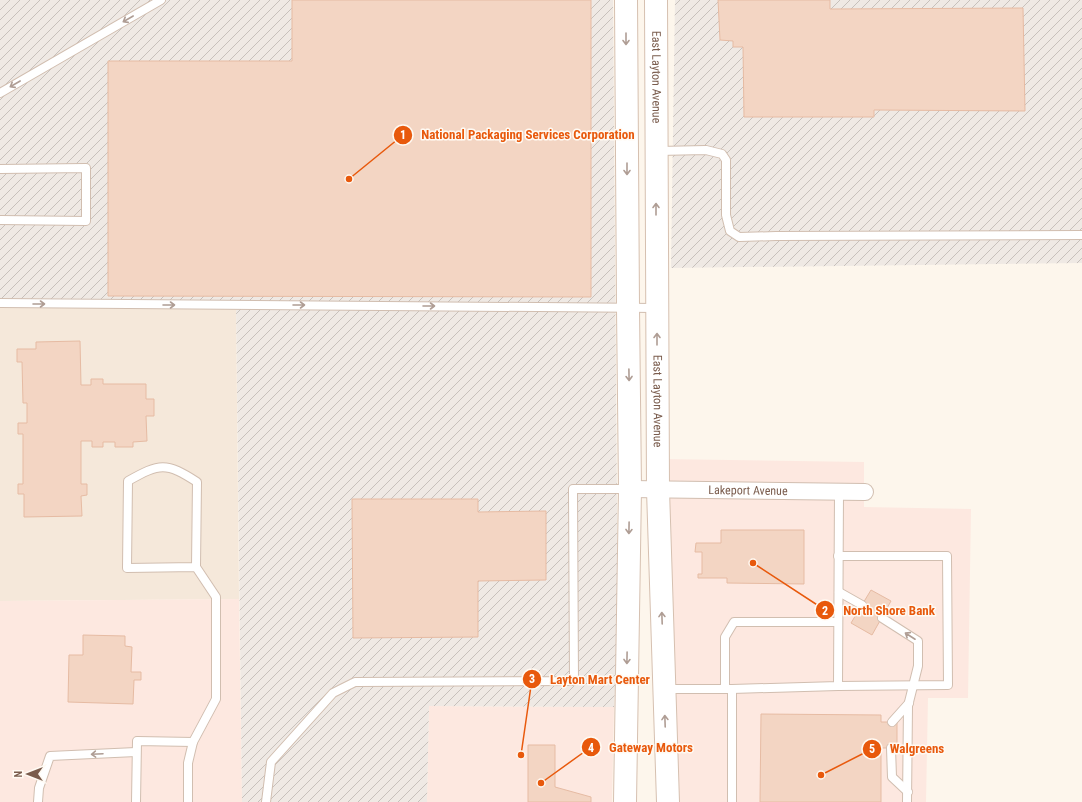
<svg xmlns="http://www.w3.org/2000/svg" width="1082" height="802" font-family="'Roboto Condensed',sans-serif">
  <style>
    .residential { fill: #f5e8da }
    .commercial { fill: #fde8e0 }
    .industrial { fill: url(#industrial-furrows) }
    .building { fill: #f3d5c3; stroke: #e6bba3 }
    .lines { fill: none; stroke-linecap: round; stroke-linejoin: round }
    .service-casing { stroke: #d1beb0; stroke-width: 10 }
    .minor-casing { stroke: #d1beb0; stroke-width: 18 }
    .secondary-casing { stroke: #d6c0b0; stroke-width: 24 }
    .service { stroke: #fff; stroke-width: 8 }
    .minor { stroke: #fff; stroke-width: 16 }
    .secondary { stroke: #fff; stroke-width: 22 }
    .oneway { stroke: #af9d94 }
    .labels { text-anchor: middle; stroke-width: 3; stroke-linejoin: round; paint-order: stroke }
    .street-label { font-size: 12px; fill: #7a5c4d; stroke: #fffaf3 }
    .leader { fill: none; stroke: #e8590c; stroke-width: 1.5 }
    .callout-dot { fill: #e8590c; stroke: #fffaf3; stroke-width: 1.5 }
    .mark-label { font-size: 12px; text-anchor: middle; font-weight: bold; fill: #fff }
    .callout-label { font-size: 13px; text-anchor: middle; font-weight: bold; fill: #e8590c; stroke: #fffaf3; stroke-width: 3; stroke-linejoin: round; paint-order: stroke }
  </style>
  <defs>
    <pattern id="industrial-furrows" width="10" height="10" patternUnits="userSpaceOnUse"><rect width="10" height="10" fill="#efe9e4"/><path d="M-1 1l2-2M0 10L10 0M9 11l2-2" fill="none" stroke="#c7c0bb"/></pattern>
  </defs>
  <rect width="100%" height="100%" fill="#fdf6ec"/>
  <path class="residential" d="M236,305L239,599L0,601V306Z"/>
  <g class="commercial">
    <path d="M660,459L864,462V507L971,509L968,698H928L926,802H668Z"/>
    <path d="M239,599L242,802H0V601Z"/>
    <path d="M429,706L614,707L612,802H427Z"/>
  </g>
  <g class="industrial">
    <path d="M0,0H613L618,638L614,707L429,706L427,802H242L236,306H0Z"/>
    <path d="M675,0H1082V263L671,268Z"/>
  </g>
  <g class="building">
    <path d="M292,0H591V297L108,296V61H292Z"/>
    <path d="M718,0H830V9L1023,8L1025,111L874,110V117H744L743,47H733V41L720,40Z"/>
    <path d="M80,341L81,385H91V379H103V384H146V399H154V416H146L147,441L133,442V447H115V442H103V447H92V441H81V484H87V495L81,496L82,516L24,517V494H18V484H23V434H18V423H27V403H23L22,362H17V349H36V342Z"/>
    <path d="M352,499H478V512L546,511V580L478,581V637L353,638Z"/>
    <path d="M721,530H804V584L727,583V578H698V574H702V552H695L696,543H721Z"/>
    <path d="M871,590L891,601L872,635L851,623Z"/>
    <path d="M83,635L125,636V646L132,647L131,672H141V680H134L133,704L68,702L69,655H83Z"/>
    <path d="M761,714L881,715V722H897V748H881V802H760Z"/>
    <path d="M528,745H555V787L591,797V802H528Z"/>
  </g>
  <g class="lines">
    <g class="service-casing">
      <g id="service">
        <path d="M0,93L161,0"/>
        <path d="M658,151L706,150L722,154L726,160V215L730,231L739,237L776,236L1082,235"/>
        <path d="M0,169L86,168V221L0,220"/>
        <path d="M0,303L657,308"/>
        <path d="M838,556H947L948,685L838,686"/>
        <path d="M839,592L862,605"/>
        <path d="M882,618L918,641V666L908,706L907,802"/>
        <path d="M666,689H732V802"/>
        <path d="M725,689V637L734,622H838"/>
        <path d="M732,689L838,686L839,492"/>
        <path d="M892,722L909,703"/>
        <path d="M891,748L892,777L908,792"/>
        <path d="M38,802L39,788L50,756L136,752"/>
        <path d="M136,802L137,741L193,742L216,699V597L196,567L127,568L128,481C160,463 166,462 197,482L196,567"/>
        <path d="M188,802V763L193,742"/>
        <path d="M266,802L271,762L333,693L355,682L574,681L573,489H629"/>
      </g>
    </g>
    <g class="minor-casing">
      <g id="minor">
        <path id="s1" d="M630,489L865,492"/>
      </g>
    </g>
    <g class="secondary-casing">
      <g id="secondary">
        <path id="s2" d="M656,0L658,490L668,802"/>
        <path d="M625,802L630,489L628,308L626,0"/>
      </g>
    </g>
    <use href="#service" class="service"/>
    <use href="#minor" class="minor"/>
    <use href="#secondary" class="secondary"/>
  </g>
  <defs><path id="oneway-shaft" d="M-6 0H5M1.5-3L5.5 0L1.5 3" fill="none" stroke-width="1.6" stroke-linecap="round" stroke-linejoin="round"/></defs>
  <g class="oneway">
    <use href="#oneway-shaft" transform="translate(128 19) rotate(150)"/>
    <use href="#oneway-shaft" transform="translate(626 39) rotate(90)"/>
    <use href="#oneway-shaft" transform="translate(15 84) rotate(150)"/>
    <use href="#oneway-shaft" transform="translate(627 169) rotate(90)"/>
    <use href="#oneway-shaft" transform="translate(656 209) rotate(-90)"/>
    <use href="#oneway-shaft" transform="translate(39 304)"/>
    <use href="#oneway-shaft" transform="translate(169 305)"/>
    <use href="#oneway-shaft" transform="translate(299 305)"/>
    <use href="#oneway-shaft" transform="translate(429 306)"/>
    <use href="#oneway-shaft" transform="translate(657 339) rotate(-90)"/>
    <use href="#oneway-shaft" transform="translate(629 375) rotate(89)"/>
    <use href="#oneway-shaft" transform="translate(629 528) rotate(91)"/>
    <use href="#oneway-shaft" transform="translate(662 618) rotate(-92)"/>
    <use href="#oneway-shaft" transform="translate(910 636) rotate(-147)"/>
    <use href="#oneway-shaft" transform="translate(627 658) rotate(91)"/>
    <use href="#oneway-shaft" transform="translate(665 721) rotate(-92)"/>
    <use href="#oneway-shaft" transform="translate(97 754) rotate(177)"/>
  </g>
  <g class="labels">
    <g class="street-label">
      <text dy="4" stroke="none"><textPath href="#s2" startOffset="77">East Layton Avenue</textPath></text>
      <text dy="4" stroke="none"><textPath href="#s2" startOffset="401">East Layton Avenue</textPath></text>
      <text dy="4" stroke="none"><textPath href="#s1" startOffset="118">Lakeport Avenue</textPath></text>
    </g>
  </g>
  <path class="leader" d="M349 179L403 135M753 563L825 610M521 755L532 679M541 783L591 747M821 775L872 749"/>
  <g class="callout-dot">
    <circle cx="349" cy="179" r="4"/>
    <circle cx="753" cy="563" r="4"/>
    <circle cx="521" cy="755" r="4"/>
    <circle cx="541" cy="783" r="4"/>
    <circle cx="821" cy="775" r="4"/>
    <circle cx="403" cy="135" r="10"/>
    <circle cx="825" cy="610" r="10"/>
    <circle cx="532" cy="679" r="10"/>
    <circle cx="591" cy="747" r="10"/>
    <circle cx="872" cy="749" r="10"/>
  </g>
  <g class="mark-label">
    <text x="403" y="139">1</text>
    <text x="825" y="615">2</text>
    <text x="532" y="683">3</text>
    <text x="591" y="752">4</text>
    <text x="872" y="753">5</text>
  </g>
  <g class="callout-label">
    <text x="528" y="139">National Packaging Services Corporation</text>
    <text x="889" y="615">North Shore Bank</text>
    <text x="600" y="684">Layton Mart Center</text>
    <text x="651" y="752">Gateway Motors</text>
    <text x="917" y="753">Walgreens</text>
  </g>
  <g transform="translate(28 774) rotate(270)" stroke="#fffaf3" stroke-width="3" paint-order="stroke">
  <path d="M0-3L7 15L0 10L-7 15Z" fill="#7a5c4d"/>
  <text y="-6" font-size="11" font-weight="bold" text-anchor="middle" fill="#7a5c4d">N</text>
  </g>
</svg>
